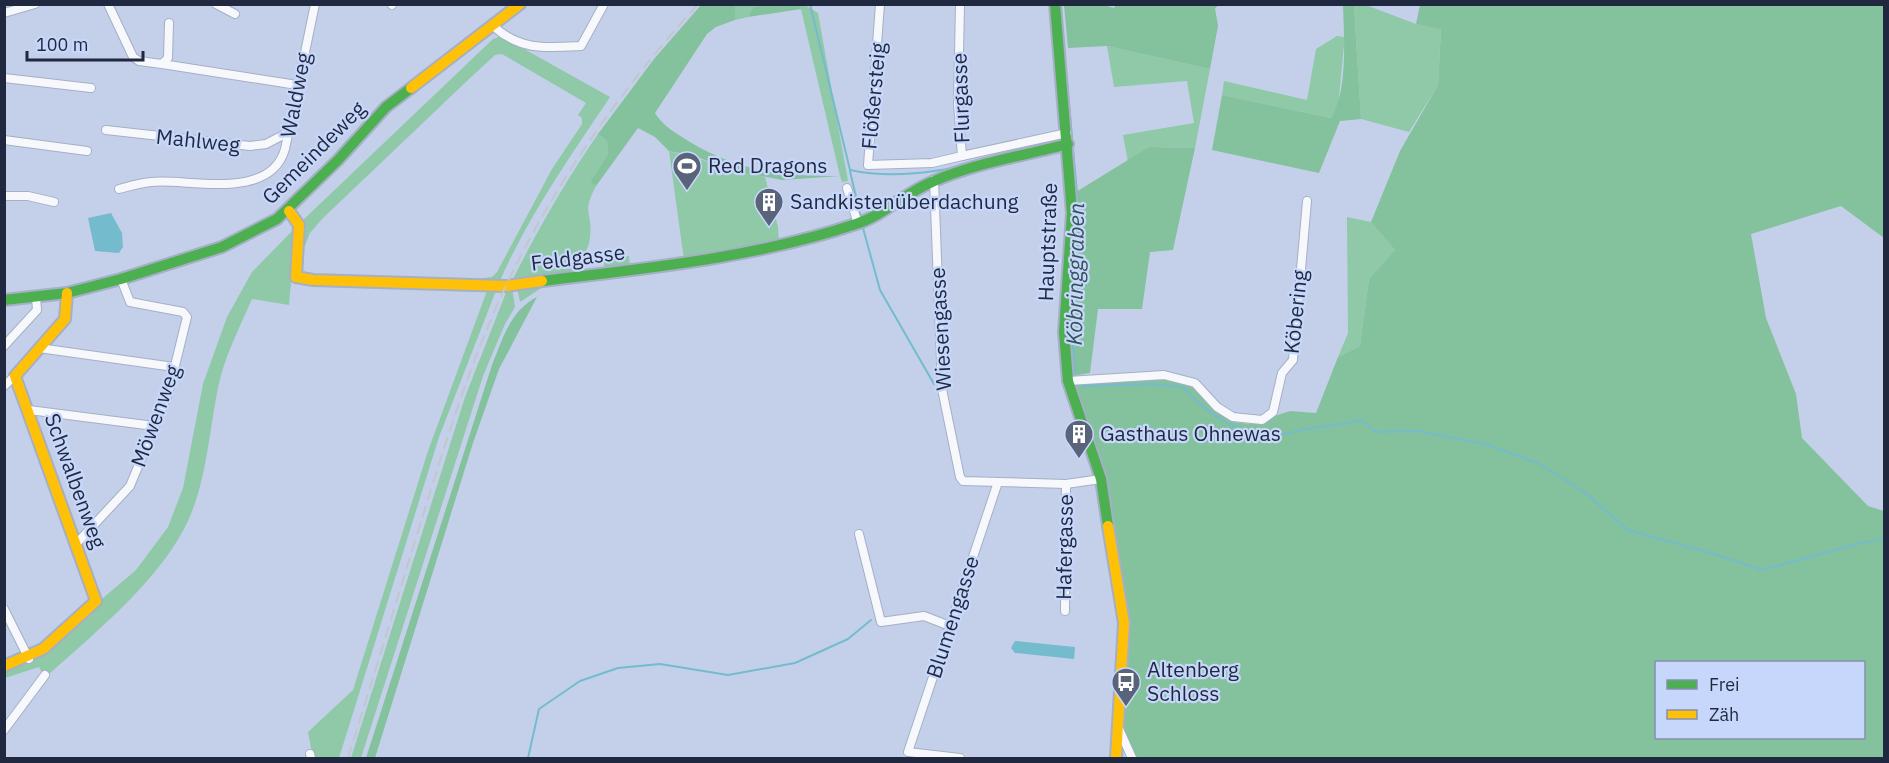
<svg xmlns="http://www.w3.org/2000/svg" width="1889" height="763" font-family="'IBM Plex Sans',sans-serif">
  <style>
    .green { fill: #8fc9a7 }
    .forest { fill: #84c19d; fill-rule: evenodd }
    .water { fill: #74bccd }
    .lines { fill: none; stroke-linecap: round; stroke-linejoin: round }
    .stream { stroke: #74bccd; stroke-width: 2 }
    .street-casing { stroke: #a5afc5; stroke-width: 10 }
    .fast-casing { stroke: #a5afc5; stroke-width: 14 }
    .slow-casing { stroke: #a5afc5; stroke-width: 14 }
    .street { stroke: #f6f8fc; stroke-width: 8 }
    .fast { stroke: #4caf50; stroke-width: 10 }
    .slow { stroke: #ffc107; stroke-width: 10 }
    .rail { stroke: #c2c6cd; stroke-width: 2; stroke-dasharray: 12 6; stroke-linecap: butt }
    .labels { text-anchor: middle; stroke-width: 4.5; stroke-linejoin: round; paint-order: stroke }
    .street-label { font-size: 21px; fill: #1f283e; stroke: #c7d7fb }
    .poi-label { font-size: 21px; fill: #1f283e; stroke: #c7d7fb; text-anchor: start }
    .water-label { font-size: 22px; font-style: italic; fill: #355458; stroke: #c7d7fb }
  </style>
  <rect width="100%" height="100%" fill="#c4d0ea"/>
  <g class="green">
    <path d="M735,5H765L753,7L748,17L735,20Z"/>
    <path d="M800,5H805L818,13L848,181L842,182L840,176Z"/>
    <path d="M1354,5H1366L1416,24L1441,28L1438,85L1409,132L1361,119Z"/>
    <path d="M501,36L610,97C570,157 528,216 499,283L461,281L492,277L497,272L552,169L582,124V118L578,115L586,103L502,54L495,55L469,79L322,219L310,233L299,260L301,222L493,39Z"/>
    <path d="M1337,36L1344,37V45L1338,107L1331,118L1222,95L1224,81L1307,100L1316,49Z"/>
    <path d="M1107,46L1210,69L1195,148L1149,147L1128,162L1123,135L1194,123L1187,81L1114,87Z"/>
    <path d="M598,134L607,141L608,154L590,182L596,186C581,214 593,212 590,237C589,251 580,256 580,274L511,283C537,231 565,182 598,134Z"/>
    <path d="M669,151L765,177L778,227L779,242L684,260Z"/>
    <path d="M1347,217L1371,222L1395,250L1369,279L1360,346L1338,357L1348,333Z"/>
    <path d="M296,227L289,305L252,299C240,327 224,357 218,388C209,432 207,479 188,521C161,579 95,633 48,675L42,673L39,667L5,678V668L30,660L136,570L168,527L183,488L203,384L227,317L252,272Z"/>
    <path d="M629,256L630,267L605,270L603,257Z"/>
    <path d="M549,283L520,302L517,287Z"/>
    <path d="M488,288H497L439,437L339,758H313L308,732L353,690L428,451Z"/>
    <path d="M512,288L515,307L505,324L483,376L361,758H351L465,397L507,290Z"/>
  </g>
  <g class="forest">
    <path d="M1116,4L1219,5L1215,8L1218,26L1210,69L1107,46L1068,48L1064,5H1104L1114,8Z"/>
    <path d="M701,5H735V20L716,27L707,34L655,113C664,127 676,133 690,142C740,172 783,176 840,176L782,180L732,170L694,156L669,151L655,137L638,128L596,186L590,182L608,154L607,141L598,134L654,59Z"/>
    <path d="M765,5H800L801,9L748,17L753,7Z"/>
    <path d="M1343,5H1354L1361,119L1340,121L1319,173L1212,150L1222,95L1331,118C1348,91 1344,37 1343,5Z"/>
    <path d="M1420,5H1884V238L1841,206L1751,234L1766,318L1796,394L1802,438L1868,506L1884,511V758H1135L1122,728L1128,621L1103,479L1072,383L1168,378L1195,385L1220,413L1233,422L1250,424L1290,411L1316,413L1338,357L1360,346L1369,279L1395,250L1371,222L1400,151L1438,85L1441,29L1416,24ZM1656,662H1864V738H1656Z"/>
    <path d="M1149,147L1195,148L1173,250L1150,252L1142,309H1098L1090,373L1072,376L1068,315L1076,192Z"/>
    <path d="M537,297L499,369L473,443L375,758H366L492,365C503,338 510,311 537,297Z"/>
  </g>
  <g class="water">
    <path d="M111,213L122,233L123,247L119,253L95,251L88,218Z"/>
    <path d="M1015,641L1075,647L1074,659L1015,653L1011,648Z"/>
  </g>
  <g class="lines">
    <g class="stream">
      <path d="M810,4L850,170C920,185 990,158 1058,140"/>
      <path d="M1064,49L1080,226L1071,322L1075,373"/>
      <path d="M850,171L861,218"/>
      <path d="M863,228L880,290L934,384"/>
      <path d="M1082,386L1152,384L1183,387C1208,415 1244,440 1284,434C1291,433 1298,430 1306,429C1325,426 1342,425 1361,420L1376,432L1418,431L1488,445L1538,463L1583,491L1628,530L1711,553L1762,570L1861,543L1884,539"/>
      <path d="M528,758L539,709L580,681L618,668L660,664L728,675L795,663L848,639L871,620"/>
    </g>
    <g class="street-casing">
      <g id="street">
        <path d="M108,4L133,57L139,61L162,64L168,58L169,23"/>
        <path d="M216,4L235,14"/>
        <path d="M391,4L392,5"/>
        <path d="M880,4L868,165L932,163L962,156"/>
        <path d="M960,4L958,103L962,156L1067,133"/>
        <path d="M4,13L35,4"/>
        <path d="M493,26C521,51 546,48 581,46L604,4"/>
        <path d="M162,64L297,85"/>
        <path d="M4,78L91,88"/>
        <path d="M106,130L250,146L266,144L287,133"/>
        <path d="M4,140L87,151"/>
        <path d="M934,180L942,389L960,477L963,481L1066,484L1101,479"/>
        <path d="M847,188L858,224"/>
        <path d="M119,189C130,186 140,183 151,182C188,178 270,202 285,149L315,4"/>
        <path d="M4,196H28L54,202"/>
        <path d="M4,346L37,310L36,297"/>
        <path d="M39,348L174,367"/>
        <path d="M1068,381L1164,375L1195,383L1217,407L1233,417L1262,420L1273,412L1282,373L1293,360L1307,201"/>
        <path d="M4,386L15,376"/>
        <path d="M29,410L154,426"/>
        <path d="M859,534L881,622L924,616L950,626"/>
        <path d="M77,543L130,486L168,394L187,317L183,312L130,302L121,279"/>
        <path d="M4,609L29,659"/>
        <path d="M1065,611L1066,484"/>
        <path d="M1119,729L1132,758"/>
        <path d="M4,730L45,675"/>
        <path d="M310,754L311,758"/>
        <path d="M960,758L908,752L998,482"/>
      </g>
    </g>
    <g class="fast-casing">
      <g id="fast">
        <path d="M1055,4L1072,213L1064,332L1068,381L1101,479L1108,526"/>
        <path d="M542,281C648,268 754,258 856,224C884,215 905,193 932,182C974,163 1023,156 1068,144"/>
        <path d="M4,300L67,293L121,279L222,247L277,219L338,160L386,107L411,88"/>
      </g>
    </g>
    <g class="slow-casing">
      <g id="slow">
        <path d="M411,88L520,4"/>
        <path d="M289,211L299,225L296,277L313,280L506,286L542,281"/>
        <path d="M1108,526L1124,623L1116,758"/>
        <path d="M4,666L43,649L96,601L15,376L65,319L67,293"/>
      </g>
    </g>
    <use href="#street" class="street"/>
    <use href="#fast" class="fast"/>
    <use href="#slow" class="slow"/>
    <path class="rail" d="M348,758C372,682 395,605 419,528C446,441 472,355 512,273C561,174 624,86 698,4"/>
  </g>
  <defs>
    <g id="stadium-pin" transform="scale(1.5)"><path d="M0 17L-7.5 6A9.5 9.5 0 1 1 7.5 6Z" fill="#59637a" stroke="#c7d7fb"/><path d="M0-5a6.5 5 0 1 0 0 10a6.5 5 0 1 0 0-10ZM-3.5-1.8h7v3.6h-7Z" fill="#fff"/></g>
    <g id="building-pin" transform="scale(1.5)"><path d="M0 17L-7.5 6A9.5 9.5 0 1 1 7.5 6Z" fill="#59637a" stroke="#c7d7fb"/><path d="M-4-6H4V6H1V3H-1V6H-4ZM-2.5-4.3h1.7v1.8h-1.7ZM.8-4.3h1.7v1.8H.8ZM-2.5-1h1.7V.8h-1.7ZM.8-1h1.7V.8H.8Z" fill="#fff"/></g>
    <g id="bus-pin" transform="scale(1.5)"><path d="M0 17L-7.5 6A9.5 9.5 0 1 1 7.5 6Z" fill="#59637a" stroke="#c7d7fb"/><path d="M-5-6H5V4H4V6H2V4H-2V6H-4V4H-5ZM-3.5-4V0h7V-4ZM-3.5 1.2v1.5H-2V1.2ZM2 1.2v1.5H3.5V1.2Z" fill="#fff"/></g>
  </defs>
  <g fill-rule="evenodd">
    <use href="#stadium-pin" x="687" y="166"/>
    <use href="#building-pin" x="769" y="202"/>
    <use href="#building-pin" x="1079" y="434"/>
    <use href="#bus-pin" x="1126" y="682"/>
  </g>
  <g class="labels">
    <g class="street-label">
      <text transform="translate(296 95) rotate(-79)" y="7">Waldweg</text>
      <text transform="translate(874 96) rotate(-85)" y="7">Flößersteig</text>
      <text transform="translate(961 98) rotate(-92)" y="7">Flurgasse</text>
      <text transform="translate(198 141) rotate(6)" y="7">Mahlweg</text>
      <text transform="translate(314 153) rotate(-45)" y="7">Gemeindeweg</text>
      <text transform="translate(1048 242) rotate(-88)" y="7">Hauptstraße</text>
      <text transform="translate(578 258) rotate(-7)" y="7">Feldgasse</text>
      <text transform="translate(1296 312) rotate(-84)" y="7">Köbering</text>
      <text transform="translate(941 329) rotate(-93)" y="7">Wiesengasse</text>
      <text transform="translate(156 416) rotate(-70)" y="7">Möwenweg</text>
      <text transform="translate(75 481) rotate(70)" y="7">Schwalbenweg</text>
      <text transform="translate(1065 547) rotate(-89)" y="7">Hafergasse</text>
      <text transform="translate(953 617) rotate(-72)" y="7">Blumengasse</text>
    </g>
    <g class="poi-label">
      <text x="708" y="173">Red Dragons</text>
      <text x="790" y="209">Sandkistenüberdachung</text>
      <text x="1100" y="441">Gasthaus Ohnewas</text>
      <text x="1147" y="677">Altenberg<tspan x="1147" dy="24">Schloss</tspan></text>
    </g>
    <g class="water-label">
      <text transform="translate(1075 274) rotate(-89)" y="8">Köbringgraben</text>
    </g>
  </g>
  <rect width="1889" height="763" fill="none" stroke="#1f283e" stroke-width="12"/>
  <rect x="1655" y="661" width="210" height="78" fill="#c7d7fb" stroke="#8491af" stroke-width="1.5"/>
  <rect x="1667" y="680" width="30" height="9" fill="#4caf50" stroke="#8491af" stroke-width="1.5"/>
  <text x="1709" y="691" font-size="18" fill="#1f283e">Frei</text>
  <rect x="1667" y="710" width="30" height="9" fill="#ffc107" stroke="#8491af" stroke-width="1.5"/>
  <text x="1709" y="721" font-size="18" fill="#1f283e">Zäh</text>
  <path d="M27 51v9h116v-9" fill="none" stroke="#1f283e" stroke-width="3"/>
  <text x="36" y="51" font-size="18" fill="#1f283e" stroke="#c7d7fb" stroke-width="4.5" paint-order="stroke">100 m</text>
</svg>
